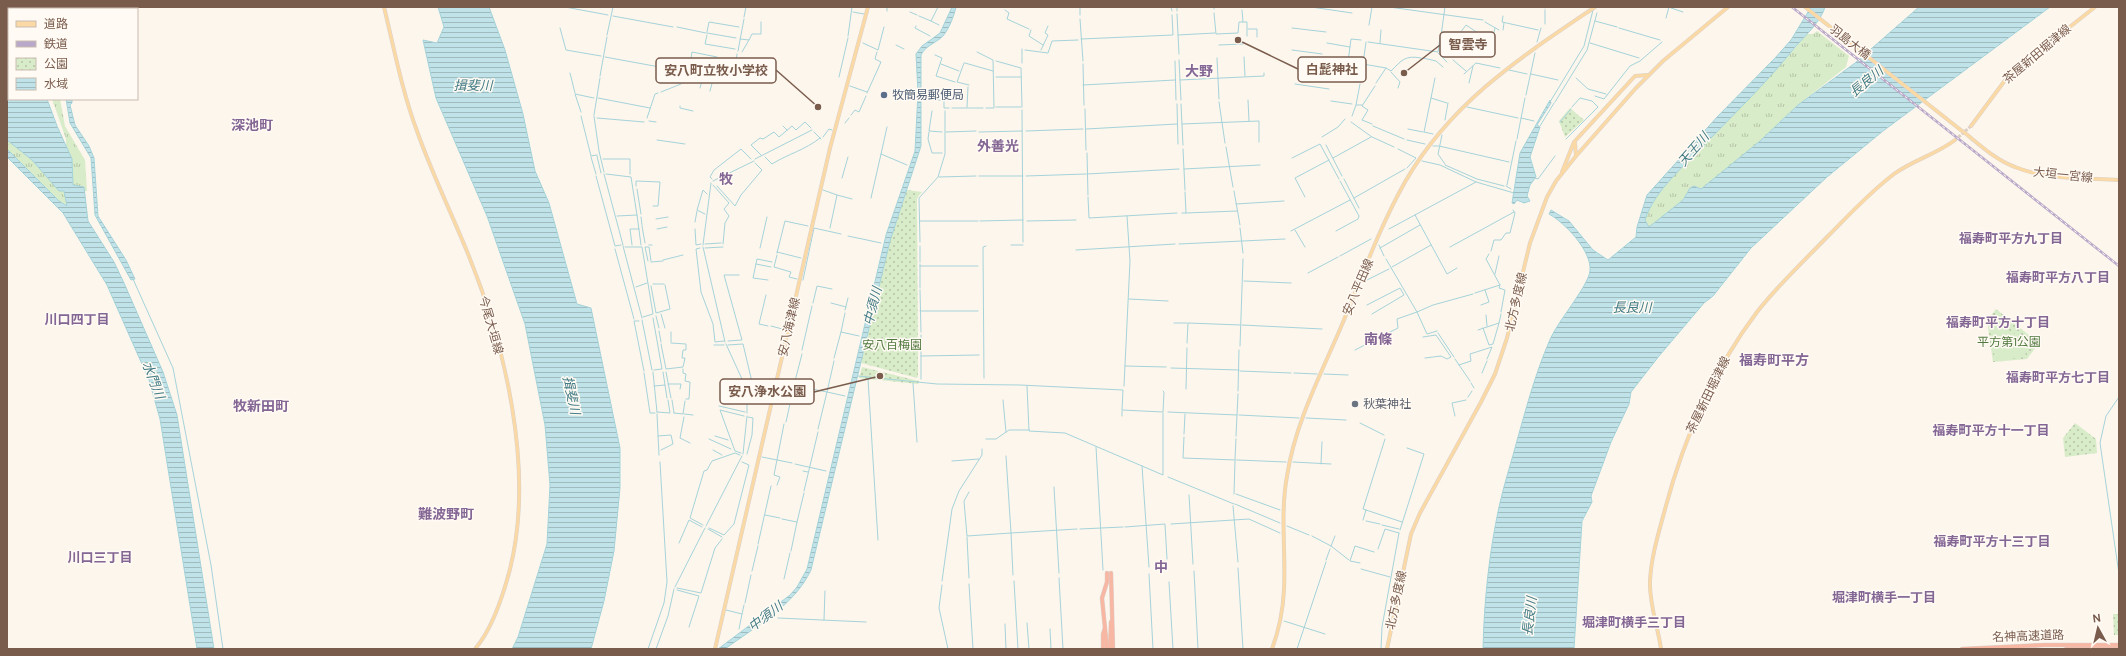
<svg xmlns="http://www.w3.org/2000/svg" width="2126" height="656" font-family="'DM Sans','Noto Sans JP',sans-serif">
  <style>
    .grass { fill: url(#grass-tufts) }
    .park { fill: url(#park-dots) }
    .garden { fill: #d8ecc9 }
    .water { fill: url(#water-rules); stroke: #a5d3da }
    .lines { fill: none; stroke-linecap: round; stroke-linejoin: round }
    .stream { stroke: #a5d3da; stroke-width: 1 }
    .major-tunnel { stroke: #dcd0c4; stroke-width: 3; stroke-dasharray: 3 1.5; stroke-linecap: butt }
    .major-casing { stroke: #dad1cd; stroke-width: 4 }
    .highway-casing { stroke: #dad1cd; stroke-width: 4.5 }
    .major { stroke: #fbd9a5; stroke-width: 3 }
    .highway { stroke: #f7b7a3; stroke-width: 3.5 }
    .rail-casing { stroke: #b9a8c9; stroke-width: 2.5 }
    .rail { stroke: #fffaf3; stroke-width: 1; stroke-dasharray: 3; stroke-linecap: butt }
    .major-bridge-casing { stroke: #dad1cd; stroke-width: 4; stroke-linecap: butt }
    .major-bridge { stroke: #fbd9a5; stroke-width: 3 }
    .service-dot { fill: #5c6f8a; stroke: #fffaf3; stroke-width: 1.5 }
    .worship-dot { fill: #6b7280; stroke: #fffaf3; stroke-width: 1.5 }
    .labels { text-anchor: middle; stroke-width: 3; stroke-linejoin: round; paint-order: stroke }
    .street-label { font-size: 12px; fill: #7a5c4d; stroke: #fffaf3 }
    .service-label { font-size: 12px; fill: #4e5e75; stroke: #fffaf3; text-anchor: start }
    .park-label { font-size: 12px; fill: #537a41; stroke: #fffaf3 }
    .worship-label { font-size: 12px; fill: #5b616d; stroke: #fffaf3; text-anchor: start }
    .water-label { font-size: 13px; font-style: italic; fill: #437c86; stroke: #fffaf3 }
    .neighbourhood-label { font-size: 13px; font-weight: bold; fill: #846695; stroke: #fffaf3 }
    .quarter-label { font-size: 14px; font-weight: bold; fill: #846695; stroke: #fffaf3 }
    .leader { fill: none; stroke: #7a5c4d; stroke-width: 1.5 }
    .callout-dot { fill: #7a5c4d; stroke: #fffaf3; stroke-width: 1.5 }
    .callout { fill: #fffaf3; stroke: #7a5c4d; stroke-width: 1.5 }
    .callout-label { font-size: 13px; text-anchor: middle; font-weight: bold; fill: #7a5c4d }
  </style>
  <defs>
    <pattern id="grass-tufts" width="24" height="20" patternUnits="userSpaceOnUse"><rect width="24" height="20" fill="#d8ecc9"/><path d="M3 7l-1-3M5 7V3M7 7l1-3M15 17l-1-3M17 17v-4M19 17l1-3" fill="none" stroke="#b4c2a5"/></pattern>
    <pattern id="park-dots" width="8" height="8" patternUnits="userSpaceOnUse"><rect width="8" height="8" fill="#d8ecc9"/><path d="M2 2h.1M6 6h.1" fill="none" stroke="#b4c2a5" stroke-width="1.8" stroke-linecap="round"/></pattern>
    <pattern id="water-rules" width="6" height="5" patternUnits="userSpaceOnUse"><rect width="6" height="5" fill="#bfe3e8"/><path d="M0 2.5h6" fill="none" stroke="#a0bbbe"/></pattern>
  </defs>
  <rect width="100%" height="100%" fill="#fdf6ec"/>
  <g class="grass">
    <path d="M1817,31L1849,56L1846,67L1798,105L1760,141L1701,190L1694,186L1690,188L1683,200L1649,227L1645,220C1655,189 1685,166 1707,142C1741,107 1775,72 1807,34H1813Z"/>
    <path d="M52,99H60L65,126L85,160L87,191H84V187L73,185L72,159L66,147V139Z"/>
    <path d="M7,140L32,160L59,191H64L67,206L59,201L7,149Z"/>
  </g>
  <g class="park">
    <path d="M1570,108L1584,120L1565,137L1559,121Z"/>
    <path d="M907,190L922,192L917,198L918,376L917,378L861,363L890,241Z"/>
    <path d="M1996,309L2039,343L2027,359L1993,362L1987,321Z"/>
    <path d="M862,367L919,381L918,384L859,378Z"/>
    <path d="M2075,423L2096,439L2097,453L2065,457L2063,438Z"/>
    <path d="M2113,614H2119V635H2114Z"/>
  </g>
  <path class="garden" d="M2001,328C2017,331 2024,341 2026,357L1998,360L1995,359L1990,329Z"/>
  <g class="water">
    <path d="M438,7H489L505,50L523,114L535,171L549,203L577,304L591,308L620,448V488L614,551L604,601L591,649H512L518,637L547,544L550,485L545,425L525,324L487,216L436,98L423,40L437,43L444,27Z"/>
    <path d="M952,7H956C954,16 949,29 943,36C936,43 925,46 921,55V146L890,241L811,570C794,606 756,626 725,649H718L790,595L797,587L807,569L886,235L915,151L918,93L916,54L922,46L940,33Z"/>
    <path d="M1811,7H1825C1821,21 1806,35 1796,46C1769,80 1737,111 1707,142C1685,166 1655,189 1645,220L1649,227L1683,200L1690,188L1694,186L1701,189L1760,141L1798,105L1855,63L1919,7H2050L1883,131L1827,177L1751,248L1713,296L1704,303L1659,356L1631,392L1629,404L1611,442L1591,496L1592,502L1582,521L1574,649H1483C1484,602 1489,553 1499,507C1504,484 1512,460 1518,437C1527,405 1536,372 1549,342C1556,323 1588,287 1590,271C1592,251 1565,223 1549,214L1551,210L1569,221L1593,250L1608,260L1636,237L1637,227L1647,195L1717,117L1775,58L1791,40Z"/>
    <path d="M7,73H9V99H47L57,126L72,159L73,185L84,187L88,221L114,262L124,283L163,372L177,415L214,649H197L160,419L149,380L107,285L63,213L7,157V149L59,201L67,206L64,191H59L32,160L7,140Z"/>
    <path d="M66,99H72V103L70,105L75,125L89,146L94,158L98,216L126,260L135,279L131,280L95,215L91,158L70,123Z"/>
    <path d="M1550,100L1551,103L1537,125L1540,127L1530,157L1536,177L1530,185L1527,196L1530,201L1524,203L1517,200L1514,204L1512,203L1520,153Z"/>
  </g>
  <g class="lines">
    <g class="stream">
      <path d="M565,7L608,15"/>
      <path d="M938,7L931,21L939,25"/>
      <path d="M1080,7V15"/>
      <path d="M1171,7L1172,11"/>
      <path d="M1177,7V11"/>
      <path d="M1214,7V9"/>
      <path d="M1311,7L1352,13"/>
      <path d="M1389,7L1483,20"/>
      <path d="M1545,8V7"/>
      <path d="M1671,8L1683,12"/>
      <path d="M1005,10L1009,13L1007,19L1029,29"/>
      <path d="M1242,10L1243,22"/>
      <path d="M1545,10V24"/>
      <path d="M887,11V7"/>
      <path d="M853,12L864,14"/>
      <path d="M910,12L917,15"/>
      <path d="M1214,13L1216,34L1238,33L1239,22H1247V36"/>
      <path d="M1177,14L1179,54"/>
      <path d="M613,16L673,27"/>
      <path d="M919,16L931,21"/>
      <path d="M1503,16L1502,22L1538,30"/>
      <path d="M744,17L746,7"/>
      <path d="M1666,18L1669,7"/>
      <path d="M1080,19L1083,61"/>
      <path d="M1595,21L1617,27"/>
      <path d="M1485,22L1499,30"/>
      <path d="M1369,25L1372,7"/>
      <path d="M916,26L915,28L930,36"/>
      <path d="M677,27L706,33"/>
      <path d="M560,28L566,50L601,56"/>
      <path d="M1292,28L1326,32"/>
      <path d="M1619,28L1660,40"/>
      <path d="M1248,29H1257V37"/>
      <path d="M1031,30L1029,36L1043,45"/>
      <path d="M1503,30L1504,23"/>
      <path d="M707,32L709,22L739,27"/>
      <path d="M707,33L736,38"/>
      <path d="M607,35L613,7"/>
      <path d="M707,35L705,44L735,49"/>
      <path d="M1178,35L1215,33"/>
      <path d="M848,36L852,7"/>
      <path d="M1441,36L1451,39L1457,37L1466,25L1478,33"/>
      <path d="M1441,36L1445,7"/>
      <path d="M740,39L749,40L752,34H761V22"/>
      <path d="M1081,39L1173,35L1172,15"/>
      <path d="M1366,42L1363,64L1386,68"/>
      <path d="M1368,42L1438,52L1440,38"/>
      <path d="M1537,42L1541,28"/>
      <path d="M863,43L878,50L884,27"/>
      <path d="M1327,43L1350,47"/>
      <path d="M1380,43L1381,30"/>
      <path d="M1590,43L1639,58"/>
      <path d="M896,45L904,49"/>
      <path d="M1219,45L1243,44"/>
      <path d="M1491,45L1495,28"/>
      <path d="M1022,49V63"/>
      <path d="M1025,50L1048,53L1052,41L1078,40"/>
      <path d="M1041,50L1048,35L1045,33L1048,26"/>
      <path d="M1292,50L1322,54"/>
      <path d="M738,51L744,19"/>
      <path d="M742,52L749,40"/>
      <path d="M977,52L993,60L994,108H986"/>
      <path d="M1438,53L1447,62"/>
      <path d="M935,55L942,58L936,76L955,82"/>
      <path d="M605,57L665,68"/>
      <path d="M1244,57L1245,76"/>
      <path d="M1217,58L1219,99"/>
      <path d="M1423,58L1436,61L1443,67"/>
      <path d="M1179,60L1181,100"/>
      <path d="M1453,60L1466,71"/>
      <path d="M996,61L1021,68L1022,107"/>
      <path d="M1175,61L1176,100"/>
      <path d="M691,62L715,66"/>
      <path d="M964,63L957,82L969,85"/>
      <path d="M965,63L993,71"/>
      <path d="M941,64L959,71"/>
      <path d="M1083,64L1084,105"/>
      <path d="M1359,64L1348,62L1351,39L1361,40"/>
      <path d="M668,69L687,72"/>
      <path d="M1509,70L1527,74"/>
      <path d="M689,71L692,52L717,57"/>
      <path d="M710,72L736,61L737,54"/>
      <path d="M1391,72L1400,82L1398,88"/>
      <path d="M570,73L575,93"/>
      <path d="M1464,74L1476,63L1500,68"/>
      <path d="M1531,74L1558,80"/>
      <path d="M600,76L607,37"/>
      <path d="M839,77L848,38"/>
      <path d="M996,77H1021"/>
      <path d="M695,78L708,73"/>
      <path d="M1435,78L1431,98L1447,103"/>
      <path d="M1576,78L1588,89L1606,94"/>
      <path d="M721,79L730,83L733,76L729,74"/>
      <path d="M1180,80L1264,76V73"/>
      <path d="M1360,81L1363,64"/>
      <path d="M683,83L693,79"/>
      <path d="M1376,83L1386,68L1391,71C1402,60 1405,55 1421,58"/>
      <path d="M1469,83L1473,66"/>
      <path d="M1295,84L1329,89"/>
      <path d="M1083,85L1175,80"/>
      <path d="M850,86L867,92"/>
      <path d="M700,88L703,77"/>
      <path d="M710,91L714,76"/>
      <path d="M661,92L681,84"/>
      <path d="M867,93L881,62L875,59L877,52"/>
      <path d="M1526,95L1535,53"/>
      <path d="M1595,96L1604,99L1630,66L1640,61L1662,42"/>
      <path d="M925,97L944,101V108H949"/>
      <path d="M598,98L650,108"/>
      <path d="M1431,98L1424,132L1433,134"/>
      <path d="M1248,100L1249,121"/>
      <path d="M1331,101L1352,104"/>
      <path d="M1219,102L1225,143"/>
      <path d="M1550,102L1584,46L1593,10"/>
      <path d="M1555,102L1587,50L1597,13"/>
      <path d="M1177,104L1178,144"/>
      <path d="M1181,104L1183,145"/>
      <path d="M1356,105L1360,84"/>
      <path d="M680,106V108L693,111"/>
      <path d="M967,107L968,87"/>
      <path d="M996,107H1021"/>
      <path d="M1467,107L1518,118"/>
      <path d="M952,108H983"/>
      <path d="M1085,109L1086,150"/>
      <path d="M1022,110L1023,242"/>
      <path d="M932,111L929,131L942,132"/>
      <path d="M581,112L575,94L594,98"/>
      <path d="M594,115L600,78"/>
      <path d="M851,115L855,110L859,112L866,96"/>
      <path d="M581,116L591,156L597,155"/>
      <path d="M594,116L599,151L604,172"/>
      <path d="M1352,116L1356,105H1362"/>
      <path d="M597,118L644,122"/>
      <path d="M647,118L655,94L658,93"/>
      <path d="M1521,118L1534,121"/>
      <path d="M1445,120L1448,103"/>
      <path d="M649,121L656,122"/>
      <path d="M1351,122L1372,137L1394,147"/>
      <path d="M1560,122L1571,109"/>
      <path d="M845,123L849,118"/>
      <path d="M1182,124L1259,121V142"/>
      <path d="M1372,124L1362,120L1368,110L1362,106L1375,86"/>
      <path d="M783,126L787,130"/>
      <path d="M1373,126L1404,139"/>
      <path d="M1540,126L1554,103"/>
      <path d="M1086,129L1177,124"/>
      <path d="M1408,129L1423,132"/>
      <path d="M1026,131L1083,129"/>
      <path d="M814,132L821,139"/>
      <path d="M929,132L928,139L932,153H942"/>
      <path d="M946,132L976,131"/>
      <path d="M979,132L1022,131"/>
      <path d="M1442,135L1438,154L1445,164"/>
      <path d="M823,137L829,129L832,130"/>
      <path d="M1322,137L1338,127L1345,119"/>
      <path d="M1517,139L1525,98"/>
      <path d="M1566,139L1598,107L1592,101L1580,98L1572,107"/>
      <path d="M657,140L685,144"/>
      <path d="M1407,140L1425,144"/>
      <path d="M1326,145L1342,176"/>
      <path d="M1433,146H1438"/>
      <path d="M1439,146L1509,162"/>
      <path d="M1226,147L1233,187"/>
      <path d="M1183,149L1185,190"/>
      <path d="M1398,149L1416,158L1407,168"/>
      <path d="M1087,153L1088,195"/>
      <path d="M881,154L887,127"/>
      <path d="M761,155L751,145L760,138L763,139L774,132L779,137L792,126L796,130L805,122L811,128"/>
      <path d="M597,156L601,173"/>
      <path d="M591,157L596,174"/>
      <path d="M765,157L772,164C788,154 805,150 820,138"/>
      <path d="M1292,158L1320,144L1339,179"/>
      <path d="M1333,158L1371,137"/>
      <path d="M603,159H630V174"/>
      <path d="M755,159L812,130"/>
      <path d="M1422,161L1440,165L1476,182L1514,193"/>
      <path d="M1445,165L1477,179L1504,186"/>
      <path d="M1184,169L1260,165"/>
      <path d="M604,174L623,245"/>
      <path d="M606,174L631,177L637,215"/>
      <path d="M1087,174L1179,169"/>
      <path d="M596,176L615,246L621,245"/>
      <path d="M979,176H1023"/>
      <path d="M1026,176L1086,174"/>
      <path d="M939,177L976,176"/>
      <path d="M842,178L848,157"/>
      <path d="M1535,178L1538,179L1555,156"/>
      <path d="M712,179L710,177L714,170L741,149L751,159"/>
      <path d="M1344,179L1359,208"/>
      <path d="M713,181L754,161"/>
      <path d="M713,185L729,203L724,209L729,216L725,223L723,244"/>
      <path d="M1507,185L1516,141"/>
      <path d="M636,186V181L660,182L658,206H653"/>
      <path d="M717,186L735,206L741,195L762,170L755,163"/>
      <path d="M1506,186L1511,189"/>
      <path d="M637,189L641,214"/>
      <path d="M823,190L837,195L830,228"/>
      <path d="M1234,191L1240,225"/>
      <path d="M837,195L852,199"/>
      <path d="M1088,197L1089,218L1177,213"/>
      <path d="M1305,197L1295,178L1329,160"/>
      <path d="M871,198L881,154L907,165"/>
      <path d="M1354,198L1405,169"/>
      <path d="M1236,204L1284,201"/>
      <path d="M1182,213H1186L1185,192"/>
      <path d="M1186,213L1237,211"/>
      <path d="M705,214L697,210L703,190L707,194"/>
      <path d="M1415,215L1447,274L1457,268"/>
      <path d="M617,216L637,215L641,245"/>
      <path d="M641,217L642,225"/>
      <path d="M656,219L668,217"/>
      <path d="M920,221H978"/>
      <path d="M980,221L1023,220"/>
      <path d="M1027,221L1076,220"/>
      <path d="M695,222L697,211"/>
      <path d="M642,226L645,243"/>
      <path d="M1240,228L1243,253"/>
      <path d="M657,229L667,227"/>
      <path d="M695,229L696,245L701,244"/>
      <path d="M1389,229L1476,182"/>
      <path d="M1295,230L1305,247"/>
      <path d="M1291,231L1350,200"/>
      <path d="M1336,231L1358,219L1359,216L1340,181"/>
      <path d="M848,236L881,243"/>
      <path d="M920,242L919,198L938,177L945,154V111"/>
      <path d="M705,244L721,243"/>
      <path d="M1179,244L1285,239"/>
      <path d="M632,245L630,229H639"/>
      <path d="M649,245H652"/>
      <path d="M703,245L711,183"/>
      <path d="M1011,245H1023"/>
      <path d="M1379,245L1384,256"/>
      <path d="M623,246L642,318"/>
      <path d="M920,246V262"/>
      <path d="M625,247H642L653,314L643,317"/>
      <path d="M703,247L725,342"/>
      <path d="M1450,247L1514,212"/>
      <path d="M700,248L696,249L701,292L713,324L715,342L724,341"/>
      <path d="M705,248L723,247"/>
      <path d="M760,248L767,217"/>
      <path d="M1380,248L1420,225"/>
      <path d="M615,249L634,319"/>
      <path d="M1076,250L1175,244"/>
      <path d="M1491,251L1494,240H1501L1506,233H1510L1515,213L1513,210"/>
      <path d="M777,252L801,258"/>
      <path d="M777,253L785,221L808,226"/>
      <path d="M777,255L774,267L791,272L789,277L797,279"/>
      <path d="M1340,256L1371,239"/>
      <path d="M663,260L683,255"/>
      <path d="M648,261L645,247H649L651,261"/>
      <path d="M651,262L663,261"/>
      <path d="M756,264L771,267"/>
      <path d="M920,264V288"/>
      <path d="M920,266H978"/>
      <path d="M1392,267L1431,245"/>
      <path d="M1308,273L1338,257"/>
      <path d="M1495,274L1499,256"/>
      <path d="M133,279L173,368L211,565L223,649"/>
      <path d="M768,280L753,278L757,259L772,262"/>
      <path d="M803,280L814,228L841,234"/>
      <path d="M1244,281L1291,283"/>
      <path d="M1363,282L1389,269"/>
      <path d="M653,284H664"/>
      <path d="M1500,285L1499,288L1505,290L1501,312"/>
      <path d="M651,286L656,313L670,309L665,285"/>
      <path d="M636,287L647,283"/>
      <path d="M920,290L921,332"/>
      <path d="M1475,293L1500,285L1486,259L1489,254"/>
      <path d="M766,295L759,324L768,326"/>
      <path d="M1129,299L1168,301"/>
      <path d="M813,303L817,286L832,289"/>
      <path d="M831,303L846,307"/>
      <path d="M1367,305L1400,288L1404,295L1372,314"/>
      <path d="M1481,305L1489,302L1485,290"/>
      <path d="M845,310L848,298"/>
      <path d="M920,311H978"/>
      <path d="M845,313L841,332L859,336"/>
      <path d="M661,314L665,328"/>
      <path d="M1486,315L1487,326"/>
      <path d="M656,316L659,328"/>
      <path d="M653,318L662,369L654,370"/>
      <path d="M642,320L652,370"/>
      <path d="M639,321H634L644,371"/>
      <path d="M1174,323H1187"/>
      <path d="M1242,325L1322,329"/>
      <path d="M771,326L786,330"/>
      <path d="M1483,328L1489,345L1493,344L1499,323"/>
      <path d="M1478,330L1499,323L1501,314"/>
      <path d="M659,331L661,342"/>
      <path d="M1437,331L1427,334L1417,312L1433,305L1473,294"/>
      <path d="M671,332V342"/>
      <path d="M1438,333L1454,357"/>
      <path d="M921,335V379"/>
      <path d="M1423,337L1436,335L1451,357L1447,359L1441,356L1425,358"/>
      <path d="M728,341L742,340L724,275H739"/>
      <path d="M1187,343L1188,323L1240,325"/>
      <path d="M661,344L666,369L683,367L685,358H682L683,350H686V344L671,343"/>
      <path d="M726,344L747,390V413"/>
      <path d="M714,345H724"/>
      <path d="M728,345L743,344L752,382"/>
      <path d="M1240,346L1243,259"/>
      <path d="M802,350L812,306"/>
      <path d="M1355,350L1398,328L1397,319L1417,312L1386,259"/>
      <path d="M802,354L794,385L809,389"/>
      <path d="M921,356L979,355"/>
      <path d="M834,358L841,332"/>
      <path d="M1455,359L1470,381"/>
      <path d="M834,361L827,392L845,396"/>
      <path d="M1459,365L1471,361L1470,354L1492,347L1487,359"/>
      <path d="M1125,366L1166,367"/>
      <path d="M1171,368L1239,370"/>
      <path d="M683,369V373L686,374L685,381L690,382L689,399H686"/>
      <path d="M1240,371L1291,373"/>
      <path d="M653,372L657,412"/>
      <path d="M663,372L665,385"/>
      <path d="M666,372L671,398"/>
      <path d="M644,373L650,413H655"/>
      <path d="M1294,373L1317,374"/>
      <path d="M1482,373L1487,361"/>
      <path d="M1324,374L1348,375"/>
      <path d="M858,376L937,384L1020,385L1123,390L1122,410L1163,412L1164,392L1163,391"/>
      <path d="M984,378L983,247L986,246"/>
      <path d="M868,379L878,540"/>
      <path d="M913,383L917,442"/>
      <path d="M1471,383L1474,388"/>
      <path d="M668,384H681L680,389"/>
      <path d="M654,386L665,385L667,398"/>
      <path d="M1027,386L1029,431L1065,433L1163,475V413"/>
      <path d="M1124,386L1130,261L1127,216"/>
      <path d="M812,389L827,392L818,429"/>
      <path d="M1186,389L1187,348"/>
      <path d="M1238,391L1239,350"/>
      <path d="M1468,397L1472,391"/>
      <path d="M2119,397L2106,416L2100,443L2119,574"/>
      <path d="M672,400L674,413"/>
      <path d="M1003,400L1006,432"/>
      <path d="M719,406L745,412"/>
      <path d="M657,412L670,413L668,400"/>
      <path d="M1168,412L1237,415"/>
      <path d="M674,413L683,414L685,401"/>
      <path d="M657,414L659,455"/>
      <path d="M684,414L693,415"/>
      <path d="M1239,415L1299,418"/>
      <path d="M1122,416V411"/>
      <path d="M1455,416L1452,403L1466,400"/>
      <path d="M684,417L680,438L690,443"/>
      <path d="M1306,418L1346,420"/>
      <path d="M786,422L794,386"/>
      <path d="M1360,423L1384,435"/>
      <path d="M1184,434L1185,414"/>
      <path d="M658,436L671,435L673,444L661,450"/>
      <path d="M715,436L728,440"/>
      <path d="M1236,436L1238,394"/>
      <path d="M1184,437L1183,458L1236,460"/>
      <path d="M709,439L731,449"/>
      <path d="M986,439H996L1009,430H1029"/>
      <path d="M1385,439L1363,509L1402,522"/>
      <path d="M1096,447L1103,570"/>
      <path d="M713,450L722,455"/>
      <path d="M741,453L735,451L720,410L744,416"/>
      <path d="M743,454L747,416"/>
      <path d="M747,454L752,435L753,418L748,417"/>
      <path d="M1006,456L1011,533L1077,529"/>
      <path d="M762,457L792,463"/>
      <path d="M1235,459L1236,439"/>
      <path d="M1237,460L1286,462"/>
      <path d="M952,461L979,459"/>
      <path d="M1293,462L1331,464"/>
      <path d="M795,464L826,471"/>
      <path d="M1321,464L1322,442"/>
      <path d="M1142,466L1149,567"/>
      <path d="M803,471L808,472"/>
      <path d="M1168,477L1234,504"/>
      <path d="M777,485L780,477L774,475L784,424"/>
      <path d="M1054,487L1059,573"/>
      <path d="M804,491L818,432"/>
      <path d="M969,492L964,501L967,536L1011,533L1013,575"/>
      <path d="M1234,494L1235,461"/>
      <path d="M1236,494L1280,510"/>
      <path d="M1189,495L1193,564"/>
      <path d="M1235,504L1280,523"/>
      <path d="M1233,506L1238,562"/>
      <path d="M765,515L780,518"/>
      <path d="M782,519L797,522L791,551"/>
      <path d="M1363,520L1366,510"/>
      <path d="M1366,521L1380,524"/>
      <path d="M797,522L804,493"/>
      <path d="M1171,524L1249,519L1280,533"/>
      <path d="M703,525L690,518L704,471L707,470L712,461L735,453L740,455"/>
      <path d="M1382,525L1399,529"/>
      <path d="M706,526L742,456"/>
      <path d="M1287,526L1309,535"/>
      <path d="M1125,527L1165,524L1167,559"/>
      <path d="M709,528L724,535L734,524L749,465L742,462"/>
      <path d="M708,529L722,537"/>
      <path d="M1080,529L1123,527"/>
      <path d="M1400,530L1424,454L1407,448"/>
      <path d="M1312,536L1331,546L1349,560"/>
      <path d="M967,537L969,578"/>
      <path d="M679,543L689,520L702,527"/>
      <path d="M758,544L771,486"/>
      <path d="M1331,546L1335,536"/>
      <path d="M1378,549L1385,529L1399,533"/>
      <path d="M1326,560L1330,549"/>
      <path d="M1360,563L1350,561L1355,546L1374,552"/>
      <path d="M1238,568L1243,649"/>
      <path d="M1361,569L1390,577"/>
      <path d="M752,571L758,546"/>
      <path d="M1194,571L1198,649"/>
      <path d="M1149,574L1153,649"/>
      <path d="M1059,578L1063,649"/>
      <path d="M784,579L790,553"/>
      <path d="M942,581L952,509L959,491L982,455V449"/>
      <path d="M1014,581L1018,649"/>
      <path d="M1169,582L1173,649"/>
      <path d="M969,584L973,649"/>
      <path d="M942,585L939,608L948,649"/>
      <path d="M675,587L705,528"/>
      <path d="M677,588L701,593L715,548L722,539"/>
      <path d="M677,590L699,596L689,627"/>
      <path d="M745,603L751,575"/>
      <path d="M726,610L742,614L739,629"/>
      <path d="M742,614L744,605"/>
      <path d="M778,618L866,622"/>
      <path d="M824,620L825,591"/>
      <path d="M1284,621L1325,634"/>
      <path d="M1027,623L1029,649"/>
      <path d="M1005,624L1006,649"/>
      <path d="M1050,629L1051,649"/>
      <path d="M648,649L664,603L667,582L660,462"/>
      <path d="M656,649L668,616L674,589"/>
      <path d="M1297,649L1326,562"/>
      <path d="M1381,649L1382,627L1399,533"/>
    </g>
    <path class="major-tunnel" d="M1955,140L1971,126"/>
    <g class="major-casing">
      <g id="major">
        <path d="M384,7C394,48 402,91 417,131C431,171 450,210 466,249C505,343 535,469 510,569C503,596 493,628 475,649"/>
        <path d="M1805,7L1962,131"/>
        <path d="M1971,126L2009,75L2095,7"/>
        <path d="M1965,133C1981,146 1996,160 2015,167C2047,180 2085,178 2119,180"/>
        <path d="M1575,143L1576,156"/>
        <path d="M1562,172L1574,142L1635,76L1648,75"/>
        <path d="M715,649L830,148L868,7"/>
        <path d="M1272,649C1279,630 1283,610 1284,590C1286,552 1280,514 1287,476C1295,424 1320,376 1341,327C1361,279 1379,228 1405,182C1451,102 1521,57 1595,7"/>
        <path d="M1387,649L1411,534L1420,513L1481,402L1495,374L1507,338L1530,243L1547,197L1556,181L1576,156L1636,88L1663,61L1728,7"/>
        <path d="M1661,649C1658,627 1649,604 1650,581C1651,558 1658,535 1664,513C1683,440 1711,373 1757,312C1778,285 1804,261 1828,236C1849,215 1870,192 1894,174C1913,160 1937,154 1955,140"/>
      </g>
    </g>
    <g class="highway-casing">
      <g id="highway">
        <path d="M1111,573L1113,649"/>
        <path d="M1103,649V634L1105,628"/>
        <path d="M1107,649L1102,598L1107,582V573"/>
        <path d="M1110,649L1111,622"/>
        <path d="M1962,649L2045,645H2119"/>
        <path d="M2066,649H2119"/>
      </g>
    </g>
    <use href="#major" class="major"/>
    <use href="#highway" class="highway"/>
    <g class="rail-casing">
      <path id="rail" d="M1792,7L2119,266"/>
    </g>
    <use href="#rail" class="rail"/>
    <g class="major-bridge-casing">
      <path id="major-bridge" d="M1962,131L1965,133"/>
    </g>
    <use href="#major-bridge" class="major-bridge"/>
  </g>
  <circle class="service-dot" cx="884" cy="95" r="4"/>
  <circle class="worship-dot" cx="1355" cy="404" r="4"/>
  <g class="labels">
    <g class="street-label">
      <text transform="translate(1850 42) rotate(38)" y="4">羽島大橋</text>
      <text transform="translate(2037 54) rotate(-40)" y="4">茶屋新田堀津線</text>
      <text transform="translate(2063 175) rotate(6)" y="4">大垣一宮線</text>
      <text transform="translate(1358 287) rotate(-67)" y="4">安八平田線</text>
      <text transform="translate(1516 302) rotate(-77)" y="4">北方多度線</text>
      <text transform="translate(491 325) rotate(74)" y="4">今尾大垣線</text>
      <text transform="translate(789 327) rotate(-77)" y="4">安八海津線</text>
      <text transform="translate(1708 395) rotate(-64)" y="4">茶屋新田堀津線</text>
      <text transform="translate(1396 600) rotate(-78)" y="4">北方多度線</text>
      <text transform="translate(2028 636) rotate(-2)" y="4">名神高速道路</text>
    </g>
    <g class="service-label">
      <text x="892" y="99">牧簡易郵便局</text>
    </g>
    <g class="park-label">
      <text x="2009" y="346">平方第1公園</text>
      <text x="892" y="349">安八百梅園</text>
    </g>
    <g class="worship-label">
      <text x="1363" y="408">秋葉神社</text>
    </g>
    <g class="water-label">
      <text transform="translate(1866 81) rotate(-40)" y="5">長良川</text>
      <text x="473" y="90">揖斐川</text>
      <text transform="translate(1693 149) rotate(-49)" y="5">天王川</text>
      <text transform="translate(872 306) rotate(-76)" y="5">中須川</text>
      <text x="1632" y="312">長良川</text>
      <text transform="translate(154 380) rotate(69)" y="5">水門川</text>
      <text transform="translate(572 395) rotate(78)" y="5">揖斐川</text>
      <text transform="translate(765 616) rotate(-37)" y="5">中須川</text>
      <text transform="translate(1529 616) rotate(-83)" y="5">長良川</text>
    </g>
    <g class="neighbourhood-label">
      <text x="2011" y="243">福寿町平方九丁目</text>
      <text x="2058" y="282">福寿町平方八丁目</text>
      <text x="77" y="324">川口四丁目</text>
      <text x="1998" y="327">福寿町平方十丁目</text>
      <text x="2058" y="382">福寿町平方七丁目</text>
      <text x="1991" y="435">福寿町平方十一丁目</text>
      <text x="1992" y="546">福寿町平方十三丁目</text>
      <text x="100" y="562">川口三丁目</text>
      <text x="1884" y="602">堀津町横手一丁目</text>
      <text x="1634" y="627">堀津町横手三丁目</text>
    </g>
    <g class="quarter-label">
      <text x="1199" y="76">大野</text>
      <text x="252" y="130">深池町</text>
      <text x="998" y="151">外善光</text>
      <text x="726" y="184">牧</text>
      <text x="1378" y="344">南條</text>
      <text x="1774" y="365">福寿町平方</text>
      <text x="261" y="411">牧新田町</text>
      <text x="446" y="519">難波野町</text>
      <text x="1161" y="572">中</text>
    </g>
  </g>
  <path class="leader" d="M1404 73L1440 45M1238 40L1298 69M818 107L776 70M880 376L814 392"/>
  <g class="callout-dot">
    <circle cx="1404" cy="73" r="4"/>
    <circle cx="1238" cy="40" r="4"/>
    <circle cx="818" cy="107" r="4"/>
    <circle cx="880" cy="376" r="4"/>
  </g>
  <g class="callout">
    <rect x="1440" y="32" width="55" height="25" rx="4"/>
    <rect x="1298" y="57" width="68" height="25" rx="4"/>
    <rect x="656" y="58" width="120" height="25" rx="4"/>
    <rect x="720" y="379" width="94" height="25" rx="4"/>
  </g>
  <g class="callout-label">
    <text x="1468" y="49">智雲寺</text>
    <text x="1332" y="74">白髭神社</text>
    <text x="716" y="75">安八町立牧小学校</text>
    <text x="767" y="396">安八浄水公園</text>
  </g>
  <rect width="2126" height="656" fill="none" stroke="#7a5c4d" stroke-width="16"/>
  <rect x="8" y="8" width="130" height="92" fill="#fffaf3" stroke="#cabbb1"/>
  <rect x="16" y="21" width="20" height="6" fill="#fbd9a5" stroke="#cabbb1"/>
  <text x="44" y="28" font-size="12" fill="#7a5c4d">道路</text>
  <rect x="16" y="41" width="20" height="6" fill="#b9a8c9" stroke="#cabbb1"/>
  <text x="44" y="48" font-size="12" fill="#7a5c4d">鉄道</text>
  <rect x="16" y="58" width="20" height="12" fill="url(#park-dots)" stroke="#cabbb1"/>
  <text x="44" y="68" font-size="12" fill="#7a5c4d">公園</text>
  <rect x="16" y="78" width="20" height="12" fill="url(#water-rules)" stroke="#cabbb1"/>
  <text x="44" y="88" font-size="12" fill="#7a5c4d">水域</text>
  <g transform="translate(2098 628) rotate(352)" stroke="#fffaf3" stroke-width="3" paint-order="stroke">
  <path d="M0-3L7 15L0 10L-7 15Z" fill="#7a5c4d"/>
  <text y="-6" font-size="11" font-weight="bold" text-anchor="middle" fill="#7a5c4d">N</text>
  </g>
</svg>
